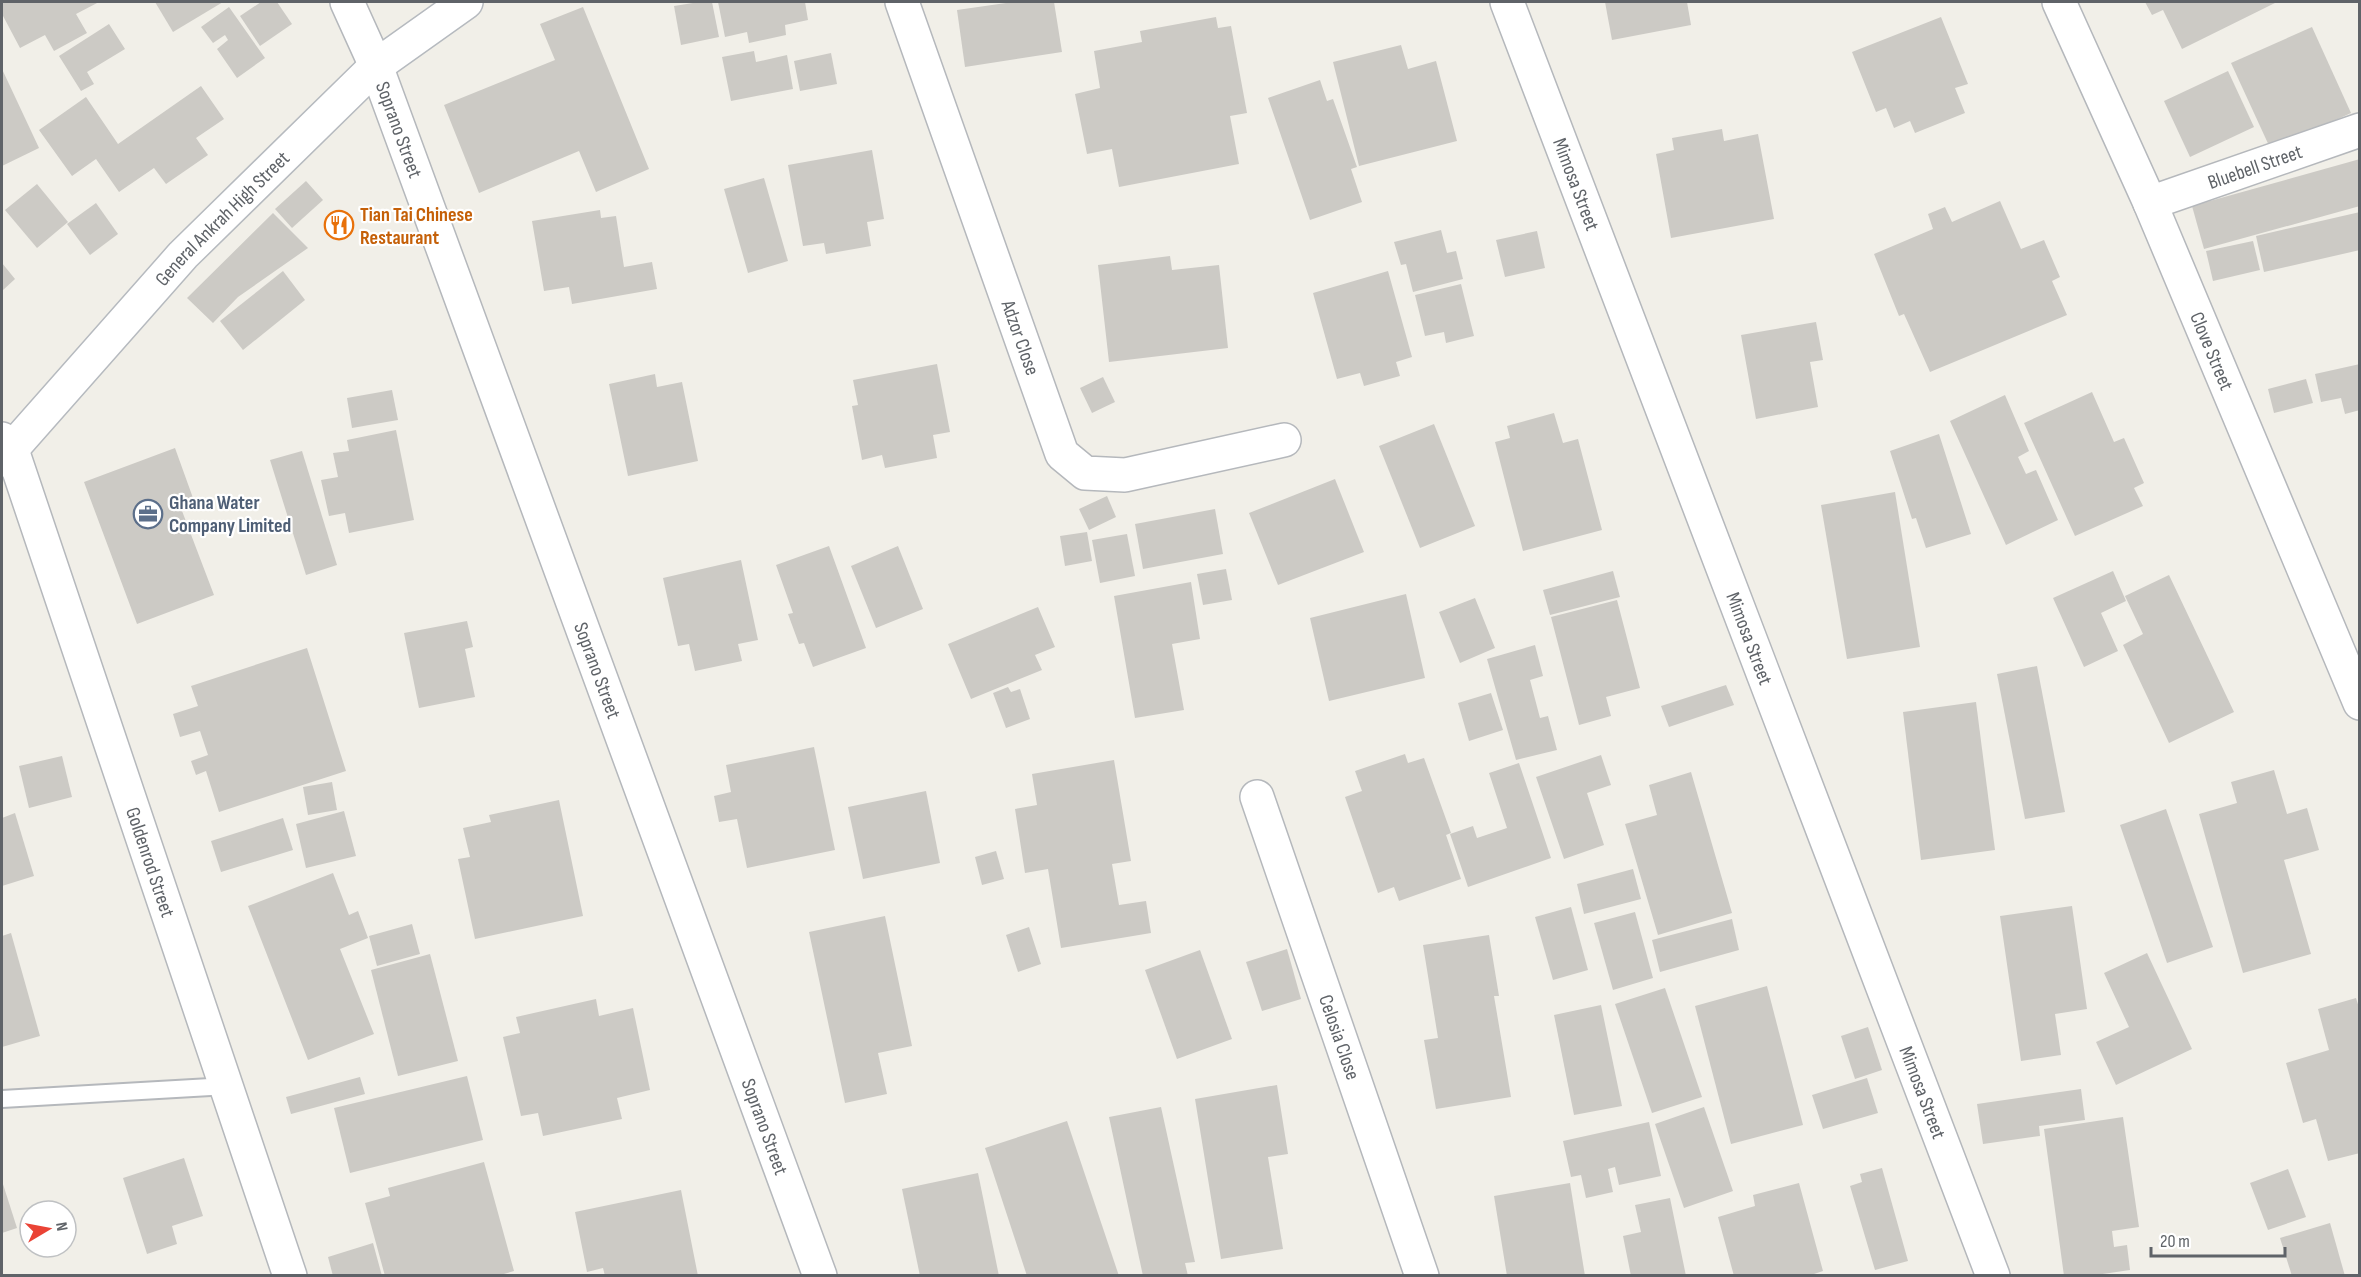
<svg xmlns="http://www.w3.org/2000/svg" width="2361" height="1277" font-family="'Sofia Sans Condensed',sans-serif">
  <style>
    .building { fill: #cccac5 }
    .lines { fill: none; stroke-linecap: round; stroke-linejoin: round }
    .service-casing { stroke: #b5b8bc; stroke-width: 20 }
    .minor-casing { stroke: #b5b8bc; stroke-width: 36 }
    .secondary-casing { stroke: #b6babf; stroke-width: 36 }
    .service { stroke: #fff; stroke-width: 16 }
    .minor { stroke: #fff; stroke-width: 33 }
    .secondary { stroke: #fff; stroke-width: 33 }
    .labels { text-anchor: middle; stroke-width: 4.5; stroke-linejoin: round; paint-order: stroke }
    .street-label { font-size: 20px; fill: #5f6368; stroke: #fff }
    .food-label { font-size: 20px; font-weight: bold; fill: #c56008; stroke: #fff; text-anchor: start }
    .service-label { font-size: 20px; font-weight: bold; fill: #4e5e75; stroke: #fff; text-anchor: start }
  </style>
  <rect width="100%" height="100%" fill="#f1efe8"/>
  <g class="building">
    <path d="M2,2H99L76,14L87,33L54,51L45,35L20,48L2,14Z"/>
    <path d="M155,2H223L173,32Z"/>
    <path d="M261,2H277L292,24L260,46L240,16Z"/>
    <path d="M699,2H712L719,37L681,45L674,6Z"/>
    <path d="M718,2H805L808,20L785,25L786,35L749,43L747,32L725,37Z"/>
    <path d="M1013,2H1054L1062,52L965,67L957,10Z"/>
    <path d="M1605,2H1687L1691,25L1612,40Z"/>
    <path d="M2145,2H2277L2182,49L2163,10L2152,15Z"/>
    <path d="M229,7L265,58L237,78L217,49L228,40L225,35L213,43L201,27Z"/>
    <path d="M583,7L649,169L596,192L579,151L479,193L444,105L555,60L540,24Z"/>
    <path d="M1216,17L1218,28L1231,26L1247,113L1230,116L1239,164L1119,187L1112,149L1087,154L1075,94L1100,88L1094,51L1142,42L1140,31Z"/>
    <path d="M1941,17L1968,84L1955,88L1965,113L1915,133L1910,121L1894,128L1886,108L1876,112L1852,52Z"/>
    <path d="M109,24L125,49L87,72L94,84L81,91L59,56Z"/>
    <path d="M2312,27L2351,113L2271,150L2231,63Z"/>
    <path d="M1401,45L1408,69L1436,61L1457,141L1359,166L1333,62Z"/>
    <path d="M754,51L756,62L787,55L793,89L731,101L722,57Z"/>
    <path d="M831,53L837,84L800,91L794,61Z"/>
    <path d="M2,69L39,148L2,166Z"/>
    <path d="M2228,71L2254,127L2190,157L2164,101Z"/>
    <path d="M1320,80L1327,101L1333,99L1357,167L1351,169L1362,202L1310,220L1268,98Z"/>
    <path d="M201,86L224,119L196,138L208,155L166,184L154,168L119,192L96,159L72,176L39,130L86,97L118,144Z"/>
    <path d="M1722,129L1724,141L1758,134L1774,219L1671,238L1656,154L1674,150L1672,138Z"/>
    <path d="M872,150L884,219L867,222L871,246L826,254L824,243L803,246L788,165Z"/>
    <path d="M2360,159V206L2204,249L2192,206Z"/>
    <path d="M764,178L788,261L748,273L724,189Z"/>
    <path d="M306,181L323,200L292,228L275,209Z"/>
    <path d="M37,184L68,222L37,248L5,210Z"/>
    <path d="M2000,201L2021,249L2044,240L2060,277L2052,281L2067,315L1930,372L1904,314L1899,316L1874,254L1933,229L1928,214L1945,207L1952,222Z"/>
    <path d="M96,203L118,234L90,255L67,224Z"/>
    <path d="M600,210L601,218L616,216L624,267L652,262L657,289L572,304L569,287L544,291L532,221Z"/>
    <path d="M2360,212V250L2264,272L2256,236Z"/>
    <path d="M273,213L308,248L238,297L213,323L187,298Z"/>
    <path d="M1441,230L1447,253L1456,251L1463,279L1413,292L1406,264L1401,265L1394,242Z"/>
    <path d="M1537,231L1545,268L1505,277L1496,240Z"/>
    <path d="M2253,241L2260,270L2213,281L2206,251Z"/>
    <path d="M1170,256L1172,270L1219,265L1228,348L1109,362L1098,265Z"/>
    <path d="M2,263L15,279L2,291Z"/>
    <path d="M283,271L305,300L243,350L220,321Z"/>
    <path d="M1388,271L1412,357L1396,362L1400,376L1364,386L1360,373L1337,379L1313,293Z"/>
    <path d="M1461,284L1474,336L1446,343L1444,332L1425,336L1415,295Z"/>
    <path d="M1816,322L1823,360L1810,362L1818,407L1756,419L1741,335Z"/>
    <path d="M937,364L950,432L933,435L937,458L885,468L882,455L862,460L852,406L858,405L853,380Z"/>
    <path d="M2360,364V410L2345,414L2341,398L2321,402L2315,374Z"/>
    <path d="M655,374L657,387L682,382L698,461L628,476L609,384Z"/>
    <path d="M1103,377L1115,402L1092,413L1080,388Z"/>
    <path d="M2306,379L2313,403L2274,413L2268,389Z"/>
    <path d="M392,390L398,420L352,428L347,398Z"/>
    <path d="M2092,392L2114,442L2124,438L2144,483L2134,488L2143,506L2075,536L2024,423Z"/>
    <path d="M2005,395L2029,451L2018,457L2026,474L2036,470L2058,520L2006,545L1950,421Z"/>
    <path d="M1554,413L1563,443L1578,439L1602,530L1523,551L1495,442L1510,438L1507,426Z"/>
    <path d="M1434,424L1475,526L1420,548L1379,446Z"/>
    <path d="M396,430L414,520L349,533L345,513L329,516L321,480L338,477L333,453L349,451L347,440Z"/>
    <path d="M1939,434L1971,534L1926,548L1916,518L1912,519L1890,451Z"/>
    <path d="M175,448L193,498L179,503L214,595L137,624L84,482Z"/>
    <path d="M302,451L337,565L306,575L270,460Z"/>
    <path d="M1335,479L1364,552L1278,585L1249,513Z"/>
    <path d="M1895,492L1920,647L1847,659L1821,505Z"/>
    <path d="M1107,496L1116,517L1089,530L1079,509Z"/>
    <path d="M1215,509L1223,554L1143,569L1135,524Z"/>
    <path d="M1087,532L1092,561L1065,566L1060,536Z"/>
    <path d="M1127,534L1135,576L1100,583L1092,540Z"/>
    <path d="M829,546L866,648L813,667L804,643L799,644L788,614L793,613L776,565Z"/>
    <path d="M898,546L923,609L876,628L851,566Z"/>
    <path d="M741,560L758,640L738,644L742,661L695,671L689,644L678,646L663,578Z"/>
    <path d="M1226,569L1232,600L1203,605L1197,574Z"/>
    <path d="M1613,571L1620,597L1550,615L1543,590Z"/>
    <path d="M2113,571L2126,601L2101,613L2118,651L2084,667L2053,598Z"/>
    <path d="M2169,575L2234,712L2169,743L2123,645L2143,634L2125,596Z"/>
    <path d="M1191,582L1200,639L1172,644L1184,710L1135,718L1114,596Z"/>
    <path d="M1406,594L1425,678L1329,701L1310,618Z"/>
    <path d="M1475,598L1495,648L1460,663L1439,612Z"/>
    <path d="M1617,600L1640,688L1606,697L1611,716L1579,725L1551,617Z"/>
    <path d="M1038,607L1055,647L1035,655L1042,670L971,699L948,644Z"/>
    <path d="M467,621L473,647L465,649L475,697L419,708L404,633Z"/>
    <path d="M1535,645L1543,676L1530,680L1540,718L1548,716L1557,750L1516,760L1487,659Z"/>
    <path d="M307,648L346,771L219,812L206,771L196,775L191,761L208,755L200,731L180,737L173,714L198,706L191,686Z"/>
    <path d="M2037,666L2065,812L2025,819L1997,674Z"/>
    <path d="M1726,685L1734,705L1669,727L1661,706Z"/>
    <path d="M1008,687L1011,692L1020,689L1030,719L1006,728L993,693Z"/>
    <path d="M1491,693L1503,730L1469,741L1458,703Z"/>
    <path d="M1976,702L1995,850L1921,860L1903,712Z"/>
    <path d="M814,747L835,850L747,868L737,819L719,822L714,796L731,792L726,765Z"/>
    <path d="M1405,754L1408,763L1424,758L1451,833L1446,835L1461,879L1399,901L1394,887L1378,893L1345,797L1362,791L1355,771Z"/>
    <path d="M1601,755L1611,785L1587,793L1604,845L1564,859L1536,777Z"/>
    <path d="M62,756L72,797L29,808L19,766Z"/>
    <path d="M1114,760L1131,861L1112,864L1119,905L1146,901L1151,933L1061,948L1048,869L1025,873L1015,809L1037,805L1032,774Z"/>
    <path d="M1519,763L1551,858L1468,887L1450,834L1473,826L1477,838L1507,828L1489,773Z"/>
    <path d="M2274,770L2287,814L2307,808L2319,850L2284,860L2311,954L2243,973L2199,814L2237,803L2231,782Z"/>
    <path d="M1691,772L1732,913L1658,935L1625,824L1657,815L1649,785Z"/>
    <path d="M332,782L337,810L308,815L303,787Z"/>
    <path d="M926,791L940,863L863,879L848,807Z"/>
    <path d="M559,800L583,916L475,939L458,859L470,857L463,828L491,822L489,815Z"/>
    <path d="M2166,809L2213,947L2167,963L2120,825Z"/>
    <path d="M344,811L356,856L306,868L296,824Z"/>
    <path d="M15,813L34,876L2,886V818Z"/>
    <path d="M283,818L293,850L221,872L211,841Z"/>
    <path d="M996,851L1004,879L982,885L975,857Z"/>
    <path d="M1633,869L1641,899L1584,914L1577,884Z"/>
    <path d="M333,873L349,915L358,911L368,938L340,949L374,1034L308,1060L248,906Z"/>
    <path d="M2072,906L2087,1009L2055,1014L2061,1055L2021,1061L2000,916Z"/>
    <path d="M1571,907L1588,970L1553,980L1535,917Z"/>
    <path d="M1635,912L1653,978L1613,990L1594,923Z"/>
    <path d="M885,916L912,1046L878,1053L887,1094L845,1103L809,932Z"/>
    <path d="M1732,919L1739,950L1660,972L1652,940Z"/>
    <path d="M412,924L420,954L377,966L369,936Z"/>
    <path d="M1029,927L1041,964L1018,972L1006,935Z"/>
    <path d="M11,933L40,1036L2,1047V936Z"/>
    <path d="M1489,935L1499,996H1494L1511,1097L1436,1109L1424,1040L1438,1038L1423,945Z"/>
    <path d="M1287,949L1301,999L1262,1011L1246,962Z"/>
    <path d="M1200,950L1232,1039L1177,1059L1145,970Z"/>
    <path d="M2147,953L2192,1049L2116,1085L2096,1042L2129,1027L2104,973Z"/>
    <path d="M430,954L458,1061L398,1076L371,970Z"/>
    <path d="M1767,986L1803,1125L1731,1144L1695,1006Z"/>
    <path d="M1665,988L1702,1097L1652,1113L1615,1004Z"/>
    <path d="M2356,998L2360,1011V1153L2328,1161L2316,1119L2303,1123L2286,1063L2329,1050L2318,1009Z"/>
    <path d="M596,999L599,1016L633,1008L650,1090L617,1098L622,1119L543,1136L538,1113L521,1116L503,1037L520,1033L516,1017Z"/>
    <path d="M1601,1005L1622,1106L1574,1115L1554,1015Z"/>
    <path d="M1868,1027L1882,1070L1855,1079L1841,1036Z"/>
    <path d="M467,1076L483,1140L350,1173L334,1108Z"/>
    <path d="M360,1077L365,1094L291,1114L286,1097Z"/>
    <path d="M1867,1078L1878,1113L1823,1129L1812,1095Z"/>
    <path d="M1277,1085L1288,1154L1268,1157L1283,1249L1221,1259L1195,1099Z"/>
    <path d="M2081,1089L2085,1120L2039,1126L2040,1136L1983,1144L1977,1104Z"/>
    <path d="M1161,1107L1195,1262L1185,1263L1188,1276H1143L1109,1117Z"/>
    <path d="M1704,1107L1733,1191L1684,1208L1655,1124Z"/>
    <path d="M2123,1117L2139,1227L2112,1231L2114,1247L2127,1245L2130,1270L2089,1276H2064L2044,1129Z"/>
    <path d="M1067,1121L1119,1276H1027L985,1148Z"/>
    <path d="M1649,1122L1661,1176L1619,1185L1615,1167L1608,1169L1613,1192L1586,1198L1581,1175L1571,1177L1563,1141Z"/>
    <path d="M184,1158L203,1216L172,1226L177,1244L147,1254L123,1178Z"/>
    <path d="M484,1162L514,1271L497,1276H385L365,1203L390,1196L388,1188Z"/>
    <path d="M1882,1168L1908,1261L1875,1270L1850,1186L1862,1182L1860,1174Z"/>
    <path d="M2288,1169L2306,1217L2268,1230L2250,1183Z"/>
    <path d="M978,1173L999,1276H920L902,1189Z"/>
    <path d="M2,1181L17,1228L2,1233Z"/>
    <path d="M1570,1183L1585,1276H1507L1494,1196Z"/>
    <path d="M1799,1183L1823,1271L1808,1276H1734L1718,1217L1755,1206L1753,1195Z"/>
    <path d="M681,1190L698,1276H605L603,1268L587,1272L575,1212Z"/>
    <path d="M1670,1198L1686,1276H1631L1623,1236L1641,1232L1635,1205Z"/>
    <path d="M2330,1223L2345,1276H2292L2280,1238Z"/>
    <path d="M373,1243L382,1276H333L328,1257Z"/>
  </g>
  <g class="lines">
    <g class="service-casing">
      <path id="service" d="M2,1099L228,1086"/>
    </g>
    <g class="minor-casing">
      <g id="minor">
        <path id="s1" d="M347,2L376,66L820,1276"/>
        <path id="s2" d="M902,2L1062,454L1085,473L1125,475L1284,440"/>
        <path id="s3" d="M1507,2L1993,1276"/>
        <path id="s4" d="M2059,2L2150,203L2360,703"/>
        <path id="s5" d="M2150,203L2360,130"/>
        <path id="s6" d="M2,439L11,447L290,1276"/>
        <path id="s7" d="M1257,797L1422,1276"/>
      </g>
    </g>
    <g class="secondary-casing">
      <g id="secondary">
        <path id="s8" d="M2,460L183,255L376,66L466,2"/>
      </g>
    </g>
    <use href="#service" class="service"/>
    <use href="#minor" class="minor"/>
    <use href="#secondary" class="secondary"/>
  </g>
  <defs>
    <g id="restaurant-ring" transform="scale(1.5)"><circle r="9.5" fill="#fff" stroke="#e8710a" stroke-width="1.5"/><path d="M-5-6h1v4h1v-4h1v4h1v-4h1v5L-1.5 .5V6h-2V.5L-5-1ZM5-6V6H3V1.5H1.5Q1.5-4 5-6Z" fill="#e8710a"/></g>
    <g id="office-ring" transform="scale(1.5)"><circle r="9.5" fill="#fff" stroke="#5c6f8a" stroke-width="1.5"/><path d="M-6-3h4V-5.5h4V-3h4V5H-6ZM-1-4.5V-3h2v-1.5ZM-6 0V1H6V0Z" fill="#5c6f8a"/></g>
  </defs>
  <g fill-rule="evenodd">
    <use href="#restaurant-ring" x="339" y="225"/>
    <use href="#office-ring" x="148" y="514"/>
  </g>
  <g class="labels">
    <g class="street-label">
      <text dy="7" stroke="none"><textPath href="#s1" startOffset="138">Soprano Street</textPath></text>
      <text dy="7" stroke="none"><textPath href="#s5" startOffset="111">Bluebell Street</textPath></text>
      <text dy="7" stroke="none"><textPath href="#s3" startOffset="195">Mimosa Street</textPath></text>
      <text dy="7" stroke="none"><textPath href="#s8" startOffset="327">General Ankrah High Street</textPath></text>
      <text dy="7" stroke="none"><textPath href="#s2" startOffset="356">Adzor Close</textPath></text>
      <text dy="7" stroke="none"><textPath href="#s4" startOffset="381">Clove Street</textPath></text>
      <text dy="7" stroke="none"><textPath href="#s3" startOffset="681">Mimosa Street</textPath></text>
      <text dy="7" stroke="none"><textPath href="#s1" startOffset="714">Soprano Street</textPath></text>
      <text dy="7" stroke="none"><textPath href="#s6" startOffset="450">Goldenrod Street</textPath></text>
      <text dy="7" stroke="none"><textPath href="#s7" startOffset="254">Celosia Close</textPath></text>
      <text dy="7" stroke="none"><textPath href="#s3" startOffset="1167">Mimosa Street</textPath></text>
      <text dy="7" stroke="none"><textPath href="#s1" startOffset="1200">Soprano Street</textPath></text>
    </g>
    <g class="food-label">
      <text x="360" y="221">Tian Tai Chinese<tspan x="360" dy="23">Restaurant</tspan></text>
    </g>
    <g class="service-label">
      <text x="169" y="509">Ghana Water<tspan x="169" dy="23">Company Limited</tspan></text>
    </g>
  </g>
  <rect width="2361" height="1277" fill="none" stroke="#5f6368" stroke-width="6"/>
  <g transform="translate(48 1229) rotate(80)"><circle r="28" fill="#ffffff" stroke="#bfc1c3" stroke-width="1.5"/>
  <path d="M0-4.5L10 22L0 15L-10 22Z" fill="#ea4335"/>
  <text y="-9" font-size="16" font-weight="bold" text-anchor="middle" fill="#5f6368">N</text>
  </g>
  <path d="M2151 1247v9h134v-9" fill="none" stroke="#5f6368" stroke-width="3"/>
  <text x="2160" y="1247" font-size="18" fill="#5f6368" stroke="#ffffff" stroke-width="4.5" paint-order="stroke">20 m</text>
</svg>
